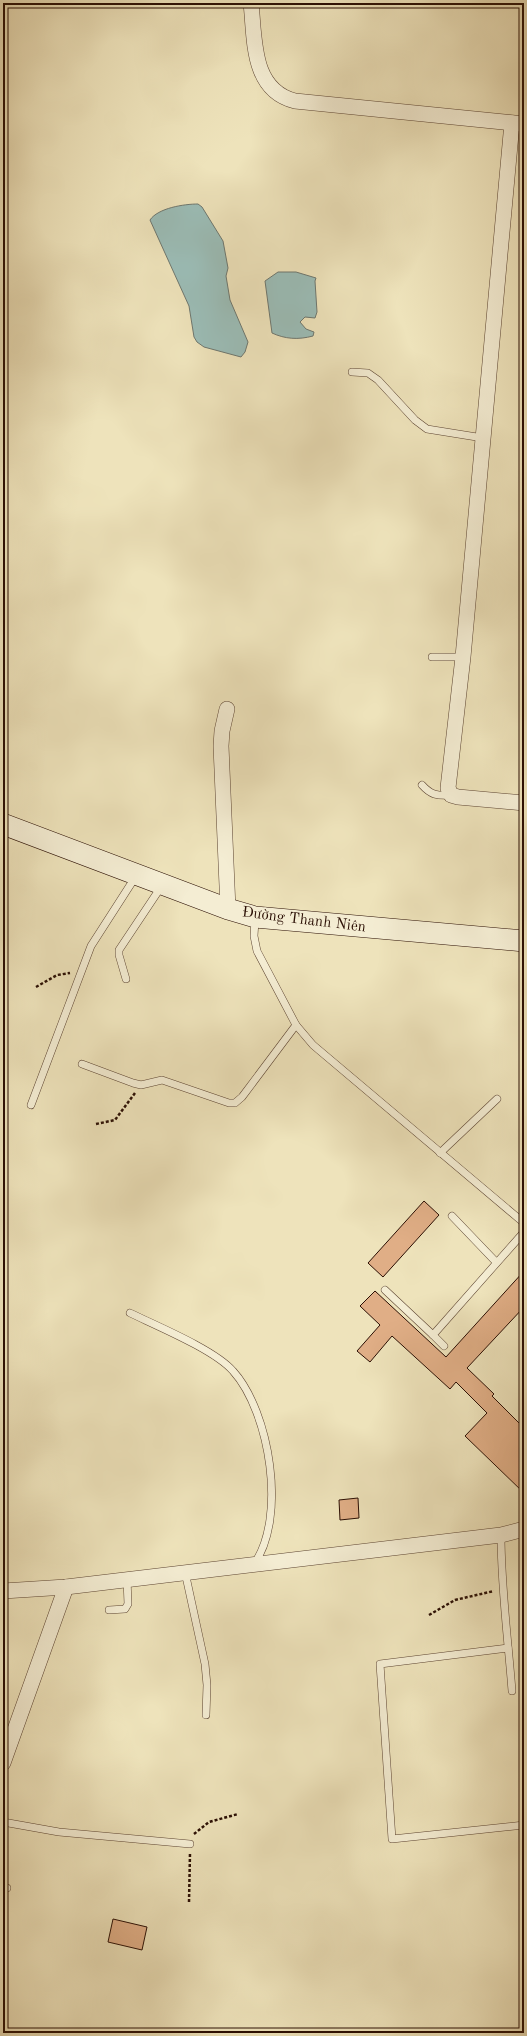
<svg xmlns="http://www.w3.org/2000/svg" width="527" height="2036" font-family="'Old Standard TT',serif">
  <style>
    .water { fill: #9bbdb7; stroke: #6e776f }
    .building { fill: #e0ae86; stroke: #2a0e03 }
    .lines { fill: none; stroke-linecap: round; stroke-linejoin: round }
    .lane-casing { stroke: #5b4331; stroke-width: 8 }
    .street-casing { stroke: #5b4331; stroke-width: 16 }
    .secondary-casing { stroke: #2a0e03; stroke-width: 22 }
    .path { stroke: #2a0e03; stroke-width: 2.5; stroke-dasharray: 3 2; stroke-linecap: butt }
    .lane { stroke: #f4edd3; stroke-width: 7 }
    .street { stroke: #f4edd3; stroke-width: 15 }
    .secondary { stroke: #f4edd3; stroke-width: 21 }
    .labels { text-anchor: middle; stroke-width: 3; stroke-linejoin: round; paint-order: stroke }
    .street-label { font-size: 15px; fill: #2a0e03; stroke: #f4edd3 }
  </style>
  <rect width="100%" height="100%" fill="#eee3bb"/>
  <filter id="stains"><feTurbulence type="fractalNoise" baseFrequency=".005" numOctaves="4"/><feColorMatrix values="0 0 0 0 .2 0 0 0 0 .09 0 0 0 0 .02 0 0 0 .5 -.17"/></filter>
  <radialGradient id="worn" r=".72"><stop offset=".6" stop-color="#630" stop-opacity="0"/><stop offset="1" stop-color="#630" stop-opacity=".3"/></radialGradient>
  <g class="water">
    <path d="M198,204L202,207L223,241L228,268L226,276L230,300L248,342L245,352L241,357L204,347L197,342L194,337L189,306L150,220C158,208 184,204 198,204Z"/>
    <path d="M278,272H296L316,278L315,281L317,312L315,318L305,317L300,322L306,329L314,332L313,336C298,340 285,339 272,333L265,281Z"/>
  </g>
  <g class="building">
    <path d="M424,1201L439,1215L383,1277L368,1263Z"/>
    <path d="M524,1271V1307L467,1368L494,1394L492,1396L524,1428V1493L465,1436L487,1413L456,1382L450,1389L392,1336L370,1362L357,1351L380,1325L360,1306L375,1291L446,1357Z"/>
    <path d="M358,1498L359,1518L340,1520L339,1500Z"/>
    <path d="M113,1919L147,1927L142,1950L108,1942Z"/>
  </g>
  <g class="lines">
    <g class="lane-casing">
      <g id="lane">
        <path d="M352,372L368,373L378,380L415,420L427,429L483,438"/>
        <path d="M432,657H463"/>
        <path d="M422,785C431,795 437,796 451,795"/>
        <path d="M255,920L254,936L257,951L296,1025L313,1045L524,1223"/>
        <path d="M126,979L119,955V950L161,887"/>
        <path d="M82,1064L133,1083L141,1085L162,1080L229,1103H235L242,1097L296,1025"/>
        <path d="M31,1105L91,946L136,876"/>
        <path d="M440,1153L497,1099"/>
        <path d="M452,1216L496,1262"/>
        <path d="M385,1290L433,1335"/>
        <path d="M130,1313C157,1326 215,1350 233,1371C270,1412 287,1518 254,1564"/>
        <path d="M444,1346L433,1335L524,1232"/>
        <path d="M501,1535C501,1587 508,1639 512,1691"/>
        <path d="M185,1572L205,1664L207,1685L206,1715"/>
        <path d="M109,1610L125,1609L128,1604L127,1579"/>
        <path d="M508,1648L380,1664L392,1839L524,1825"/>
        <path d="M3,1822L59,1832L190,1844"/>
        <path d="M3,1888H7"/>
      </g>
    </g>
    <g class="street-casing">
      <g id="street">
        <path d="M251,3C255,39 251,90 295,101L524,124"/>
        <path d="M512,123L463,657L448,788L451,795L458,797L524,803"/>
        <path d="M227,709L222,731L221,746L228,909"/>
        <path d="M3,1591L66,1587L501,1535L524,1529"/>
        <path d="M3,1763L66,1587"/>
      </g>
    </g>
    <g class="secondary-casing">
      <path id="secondary" d="M3,824L228,909L255,917L524,941"/>
    </g>
    <g class="path">
      <path d="M36,987L57,975L70,973"/>
      <path d="M96,1124L115,1120L135,1093"/>
      <path d="M429,1615L455,1600L494,1591"/>
      <path d="M194,1834L209,1822L238,1814"/>
      <path d="M189,1902L190,1853"/>
    </g>
    <use href="#lane" class="lane"/>
    <use href="#street" class="street"/>
    <use href="#secondary" class="secondary"/>
  </g>
  <g class="labels">
    <g class="street-label">
      <text transform="translate(304 919) rotate(7)" y="5">Đường Thanh Niên</text>
    </g>
  </g>
  <rect width="527" height="2036" fill="none" stroke="#eee3bb" stroke-width="16"/>
  <rect x="4" y="4" width="519" height="2028" fill="none" stroke="#2a0e03" stroke-width="2"/>
  <rect x="8" y="8" width="511" height="2020" fill="none" stroke="#2a0e03"/>
  <rect width="100%" height="100%" filter="url(#stains)"/>
  <rect width="100%" height="100%" fill="url(#worn)"/>
</svg>
